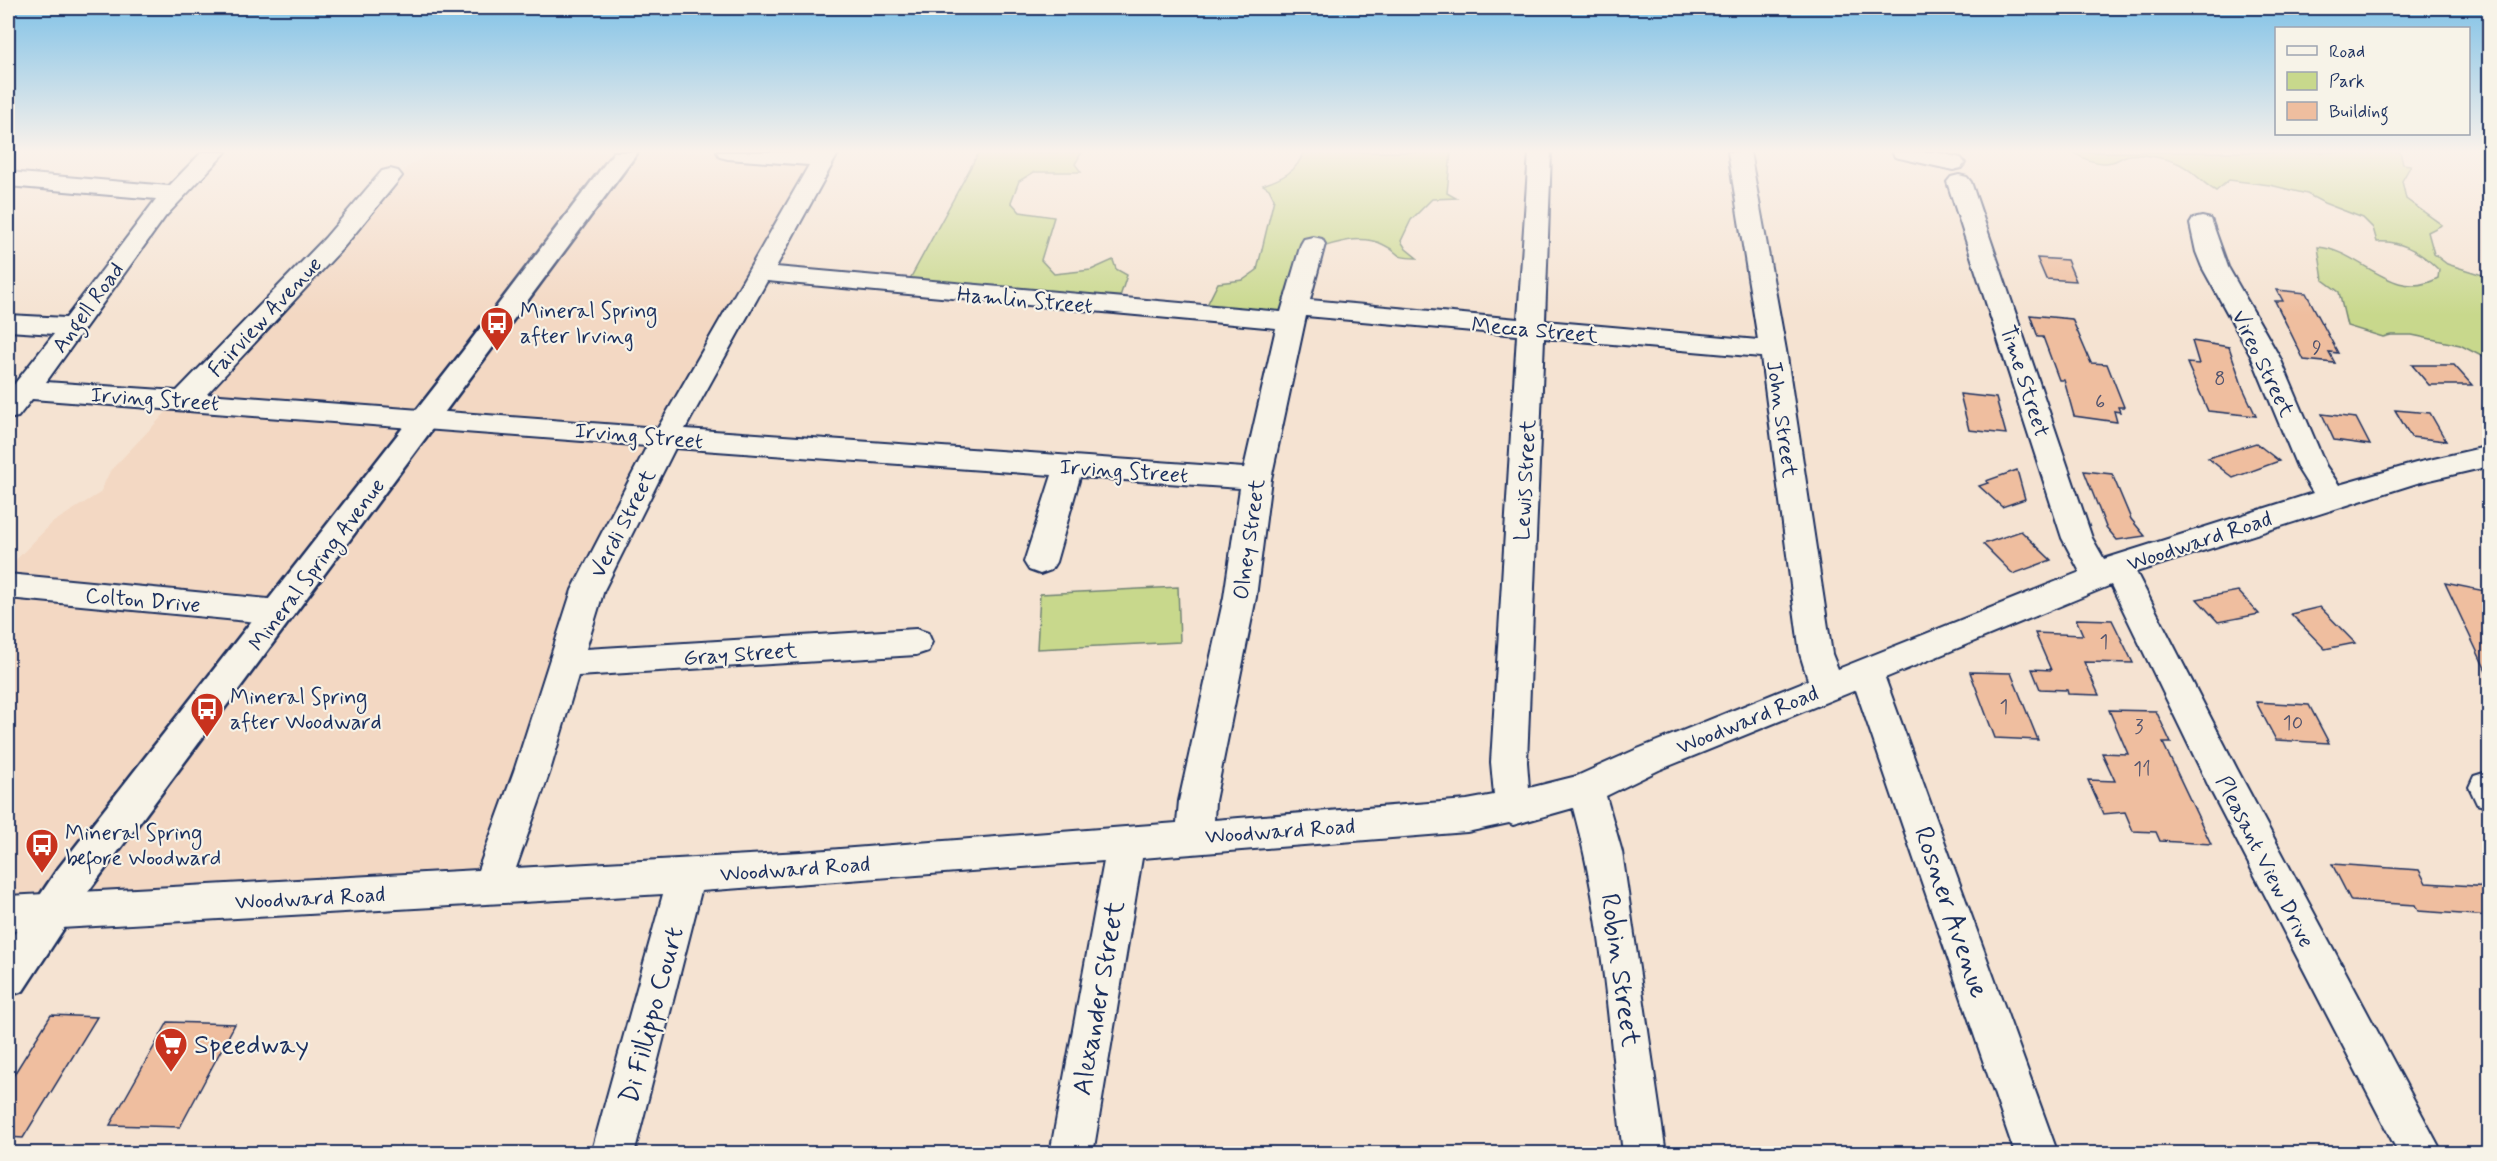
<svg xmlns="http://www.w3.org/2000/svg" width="2497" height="1161" font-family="Mynerve,sans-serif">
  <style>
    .built { fill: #f3d8c3 }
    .green { fill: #c8d88c; stroke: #728475; stroke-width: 1.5 }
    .building { fill: #efbe9f; stroke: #1b2f5e; stroke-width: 1.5 }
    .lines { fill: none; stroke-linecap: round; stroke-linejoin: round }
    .minor-casing { stroke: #1b2f5e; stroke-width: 4 }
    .major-casing { stroke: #1b2f5e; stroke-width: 5 }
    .minor { fill: #f7f3e8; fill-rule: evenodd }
    .major { fill: #f7f3e8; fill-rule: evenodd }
    .labels { text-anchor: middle; stroke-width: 4.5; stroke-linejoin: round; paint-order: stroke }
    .number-label { font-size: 20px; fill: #50536e }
    .street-label { font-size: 22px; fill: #1b2f5e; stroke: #f7f3e8 }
    .poi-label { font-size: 22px; fill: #1b2f5e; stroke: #f7f3e8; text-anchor: start }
    .near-street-label { font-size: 27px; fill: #1b2f5e; stroke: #f7f3e8 }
    .near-poi-label { font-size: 27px; fill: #1b2f5e; stroke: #f7f3e8; text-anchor: start }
  </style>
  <rect width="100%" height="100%" fill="#f5e3d2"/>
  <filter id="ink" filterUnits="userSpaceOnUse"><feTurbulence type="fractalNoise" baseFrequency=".0167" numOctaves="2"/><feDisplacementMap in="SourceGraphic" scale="12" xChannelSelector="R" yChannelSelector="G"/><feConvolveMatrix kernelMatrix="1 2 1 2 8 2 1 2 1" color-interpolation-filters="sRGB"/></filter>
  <g filter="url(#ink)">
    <path class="built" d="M429,152H833L614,540L492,889L68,914L8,1005V568L52,523L100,493L110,471L175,403L302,281L408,167Z"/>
    <g class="green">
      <path d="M979,152H1082L1075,164L1081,172H1034L1019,181L1011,202L1020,212L1054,217L1041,260L1054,274L1091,270L1113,260L1116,269L1127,275L1117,306L905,288Z"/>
      <path d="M1303,152H1451L1447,193L1456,198L1432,199L1411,220L1401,241L1406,249L1417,258C1391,258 1402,253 1384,245C1363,234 1340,242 1319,248L1296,322L1204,311L1218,283L1243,280L1257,270L1274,199L1269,189L1263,185C1280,179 1298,172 1303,152Z"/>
      <path d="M2073,152H2400L2403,164L2411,165L2402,181L2406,199L2442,225L2428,232L2434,254L2447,264L2489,277V360L2460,345L2412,335H2391L2383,337L2347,326L2339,292L2323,280L2318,247C2360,250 2393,304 2438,278L2439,270C2423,254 2401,240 2377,242L2373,228L2363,218L2324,203L2307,194L2270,185L2229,180L2216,191C2200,182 2192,168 2175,162C2163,158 2141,153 2129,155C2122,156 2118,161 2112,162C2099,165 2084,160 2073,152Z"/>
      <path d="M1178,587L1180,642L1037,649L1040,594Z"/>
    </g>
    <g class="building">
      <path d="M2037,258L2067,260L2076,281L2046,279Z"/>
      <path d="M2277,290L2306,293L2338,353L2329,352L2335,363L2304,360L2275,301H2283Z"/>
      <path d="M2030,315L2072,319L2091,363L2107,364L2124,407H2118L2120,412L2114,411L2117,422L2074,416L2064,380H2059L2043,337H2038Z"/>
      <path d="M2192,341L2229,347L2243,388L2256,416L2208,411L2187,363L2199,364Z"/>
      <path d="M2412,365H2454L2472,385H2429Z"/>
      <path d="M1960,394L1996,398L2006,434L1969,430Z"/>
      <path d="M2395,410L2430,413L2446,441L2411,437Z"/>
      <path d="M2322,414L2356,418L2370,445L2334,440Z"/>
      <path d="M2256,443L2279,461L2233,478L2208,458Z"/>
      <path d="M2017,470L2025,499L2002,507L1979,486L1988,483L1986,481Z"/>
      <path d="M2084,471L2112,474L2131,519L2145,536L2117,540L2106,527Z"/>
      <path d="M2021,531L2051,560L2013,574L1983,544Z"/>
      <path d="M2445,583L2490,592V679Z"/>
      <path d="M2238,591L2259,614L2218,622L2197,599Z"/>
      <path d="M2320,607L2355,643L2325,649L2291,614Z"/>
      <path d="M2076,619L2112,620L2133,663L2084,662L2099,695L2068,694L2067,690L2040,689L2032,669L2051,670L2035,633L2083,635Z"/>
      <path d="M1970,672L2011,673L2038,740L1995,738Z"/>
      <path d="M2256,702L2309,705L2329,743L2276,740Z"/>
      <path d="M2109,710L2156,711L2171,743H2163L2211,844L2160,841L2156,832L2133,831L2125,812L2103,814L2088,780L2115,781L2102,753L2128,754Z"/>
      <path d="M2332,864L2419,870L2426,883L2490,887V916L2418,911L2415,905L2351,901Z"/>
      <path d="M51,1015L97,1017L23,1138L8,1137V1084Z"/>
      <path d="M168,1022L235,1024L180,1127L110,1125Z"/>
    </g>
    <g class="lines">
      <g class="minor-casing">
        <g id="minor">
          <path d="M202,152H226L165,217L46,382L177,391L325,238L382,171L390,169L398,171L402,176L398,181L343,248L207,394L658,428L809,165L728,159L720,157L717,152H839L776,267L1281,312L1301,244L1304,239L1313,237L1322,239L1325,244L1310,300L1518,319L1529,152H1551L1545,321L1758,340L1728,152H1750L1786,350L1832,654L1838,669L2080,572L2062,538L1947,182L1951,177L1959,175L1967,177L1971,182L2092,538L2104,559L2313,493L2298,469L2252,358L2202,267L2196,252L2190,224L2193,219L2202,217L2211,219L2228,267L2280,358L2326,466L2339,485L2416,463L2490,446V466L2417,483L2136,572L2237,769L2443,1154H2399L2211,791L2111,585L1885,678L2058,1154H2015L1856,690L1659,770L1606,796L1622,852L1666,1154H1623C1610,1041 1603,917 1573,808L1513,825L1509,823L1467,832L1142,858L1093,1154H1050L1104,861L701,891L634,1154H591L663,894L8,931V896L478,870L514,771L572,590L647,446L32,399L18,417L8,419V392L54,334L8,331V315L66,318L156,199L8,186V172L169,186ZM767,281L1276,328L1244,468L685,429ZM1306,316L1517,335L1491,762L1494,795L1467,800L1214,820L1215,801L1256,597L1271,479ZM1544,338L1761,357L1800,654L1808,680L1635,750L1577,776L1529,788L1527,762ZM675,448L1052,475L1024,562L1029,570L1040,574L1051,570L1056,562L1080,477L1240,488L1224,597L1179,801L1177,823L801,852L516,868L550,771L578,676L916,655L928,651L932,642L928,633L916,629L586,649L604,590Z"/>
          <path d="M1892,152H1935L1961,158L1965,163L1961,168L1953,170L1895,157Z"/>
          <path d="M8,574L279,600L290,603L295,612L290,621L279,624L8,598Z"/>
          <path d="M2487,772L2490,773V808L2477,804L2469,787L2474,776Z"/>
        </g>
      </g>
      <g class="major-casing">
        <path id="major" d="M614,152H638L85,896L23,991L8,996V943L57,870L462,352Z"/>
      </g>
      <use href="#minor" class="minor"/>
      <use href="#major" class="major"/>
    </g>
  </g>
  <linearGradient id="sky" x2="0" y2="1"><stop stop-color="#81c2e7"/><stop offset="0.48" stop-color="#faf2eb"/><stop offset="1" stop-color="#faf2eb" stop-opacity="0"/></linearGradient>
  <rect width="2497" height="315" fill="url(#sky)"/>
  <defs>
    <g id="bus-pin" transform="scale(1.725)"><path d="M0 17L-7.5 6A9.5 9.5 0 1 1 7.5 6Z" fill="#c8321e" stroke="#f7f3e8"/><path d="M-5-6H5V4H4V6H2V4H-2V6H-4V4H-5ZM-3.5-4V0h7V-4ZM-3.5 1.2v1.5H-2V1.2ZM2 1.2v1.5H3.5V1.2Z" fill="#fff"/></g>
    <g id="supermarket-pin" transform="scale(1.725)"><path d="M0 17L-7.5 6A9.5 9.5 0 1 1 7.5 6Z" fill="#c8321e" stroke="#f7f3e8"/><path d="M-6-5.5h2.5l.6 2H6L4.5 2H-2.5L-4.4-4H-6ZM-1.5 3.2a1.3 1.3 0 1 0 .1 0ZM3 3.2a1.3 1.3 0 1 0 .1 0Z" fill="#fff"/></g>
  </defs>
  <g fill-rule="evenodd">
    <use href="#bus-pin" x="497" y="323"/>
    <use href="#bus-pin" x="207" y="709"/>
    <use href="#bus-pin" x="42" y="845"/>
    <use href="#supermarket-pin" x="171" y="1044"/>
  </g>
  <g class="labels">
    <g class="number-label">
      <text x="2317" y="354">9</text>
      <text x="2220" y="385">8</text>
      <text x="2100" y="408">6</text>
      <text x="2104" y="648">1</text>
      <text x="2004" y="713">1</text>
      <text x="2293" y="729">10</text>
      <text x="2139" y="733">3</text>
      <text x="2142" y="775">11</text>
    </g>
    <g class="street-label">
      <text transform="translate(1025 299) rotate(5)" y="8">Hamlin Street</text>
      <text transform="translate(87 307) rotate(-54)" y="8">Angell Road</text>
      <text transform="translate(264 316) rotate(-47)" y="8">Fairview Avenue</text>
      <text transform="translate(1535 329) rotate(5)" y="8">Mecca Street</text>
      <text transform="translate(2264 363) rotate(64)" y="8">Vireo Street</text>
      <text transform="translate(2026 381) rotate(72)" y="8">Time Street</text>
      <text transform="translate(155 398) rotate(4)" y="8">Irving Street</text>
      <text transform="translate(1783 419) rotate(82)" y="8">John Street</text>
      <text transform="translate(639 435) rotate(5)" y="8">Irving Street</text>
      <text transform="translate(1124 470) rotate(4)" y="8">Irving Street</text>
      <text transform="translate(1524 480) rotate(-87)" y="8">Lewis Street</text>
      <text transform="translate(622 523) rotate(-63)" y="8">Verdi Street</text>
      <text transform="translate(1248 539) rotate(-82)" y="8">Olney Street</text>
      <text transform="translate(2199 540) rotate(-18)" y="8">Woodward Road</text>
      <text transform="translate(316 564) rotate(-53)" y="8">Mineral Spring Avenue</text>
      <text transform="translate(143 599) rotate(5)" y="8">Colton Drive</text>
      <text transform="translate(740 653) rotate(-4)" y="8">Gray Street</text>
      <text transform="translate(1747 719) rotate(-22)" y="8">Woodward Road</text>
      <text transform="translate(1280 830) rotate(-4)" y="8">Woodward Road</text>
      <text transform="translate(2266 861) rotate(63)" y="8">Pleasant View Drive</text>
      <text transform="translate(795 868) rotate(-4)" y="8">Woodward Road</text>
      <text transform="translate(310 897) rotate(-3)" y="8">Woodward Road</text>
    </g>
    <g class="poi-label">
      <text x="520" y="318">Mineral Spring<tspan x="520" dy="25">after Irving</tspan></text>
      <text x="230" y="704">Mineral Spring<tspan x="230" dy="25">after Woodward</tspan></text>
      <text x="65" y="840">Mineral Spring<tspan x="65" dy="25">before Woodward</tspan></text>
    </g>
    <g class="near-street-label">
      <text transform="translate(1952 912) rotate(71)" y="9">Rosner Avenue</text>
      <text transform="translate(1621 970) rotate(82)" y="9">Robin Street</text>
      <text transform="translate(1098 998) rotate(-80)" y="9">Alexander Street</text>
      <text transform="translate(651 1015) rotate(-75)" y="9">Di Fillippo Court</text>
    </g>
    <g class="near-poi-label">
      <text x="194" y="1053">Speedway</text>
    </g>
  </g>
  <rect width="2497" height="1161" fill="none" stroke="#f7f3e8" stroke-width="30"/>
  <rect x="15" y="15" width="2467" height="1131" fill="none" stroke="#1b2f5e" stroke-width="2" filter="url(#ink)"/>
  <rect x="2275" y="27" width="195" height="108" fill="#f7f3e8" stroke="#9fa5b1" stroke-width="1.5"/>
  <rect x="2287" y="46" width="30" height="9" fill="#f7f3e8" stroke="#9fa5b1" stroke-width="1.5"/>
  <text x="2329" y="57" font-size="18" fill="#1b2f5e">Road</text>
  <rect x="2287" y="72" width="30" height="18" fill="#c8d88c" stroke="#9fa5b1" stroke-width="1.5"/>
  <text x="2329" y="87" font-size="18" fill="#1b2f5e">Park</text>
  <rect x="2287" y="102" width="30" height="18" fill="#efbe9f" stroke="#9fa5b1" stroke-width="1.5"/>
  <text x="2329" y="117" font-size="18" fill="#1b2f5e">Building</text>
</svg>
